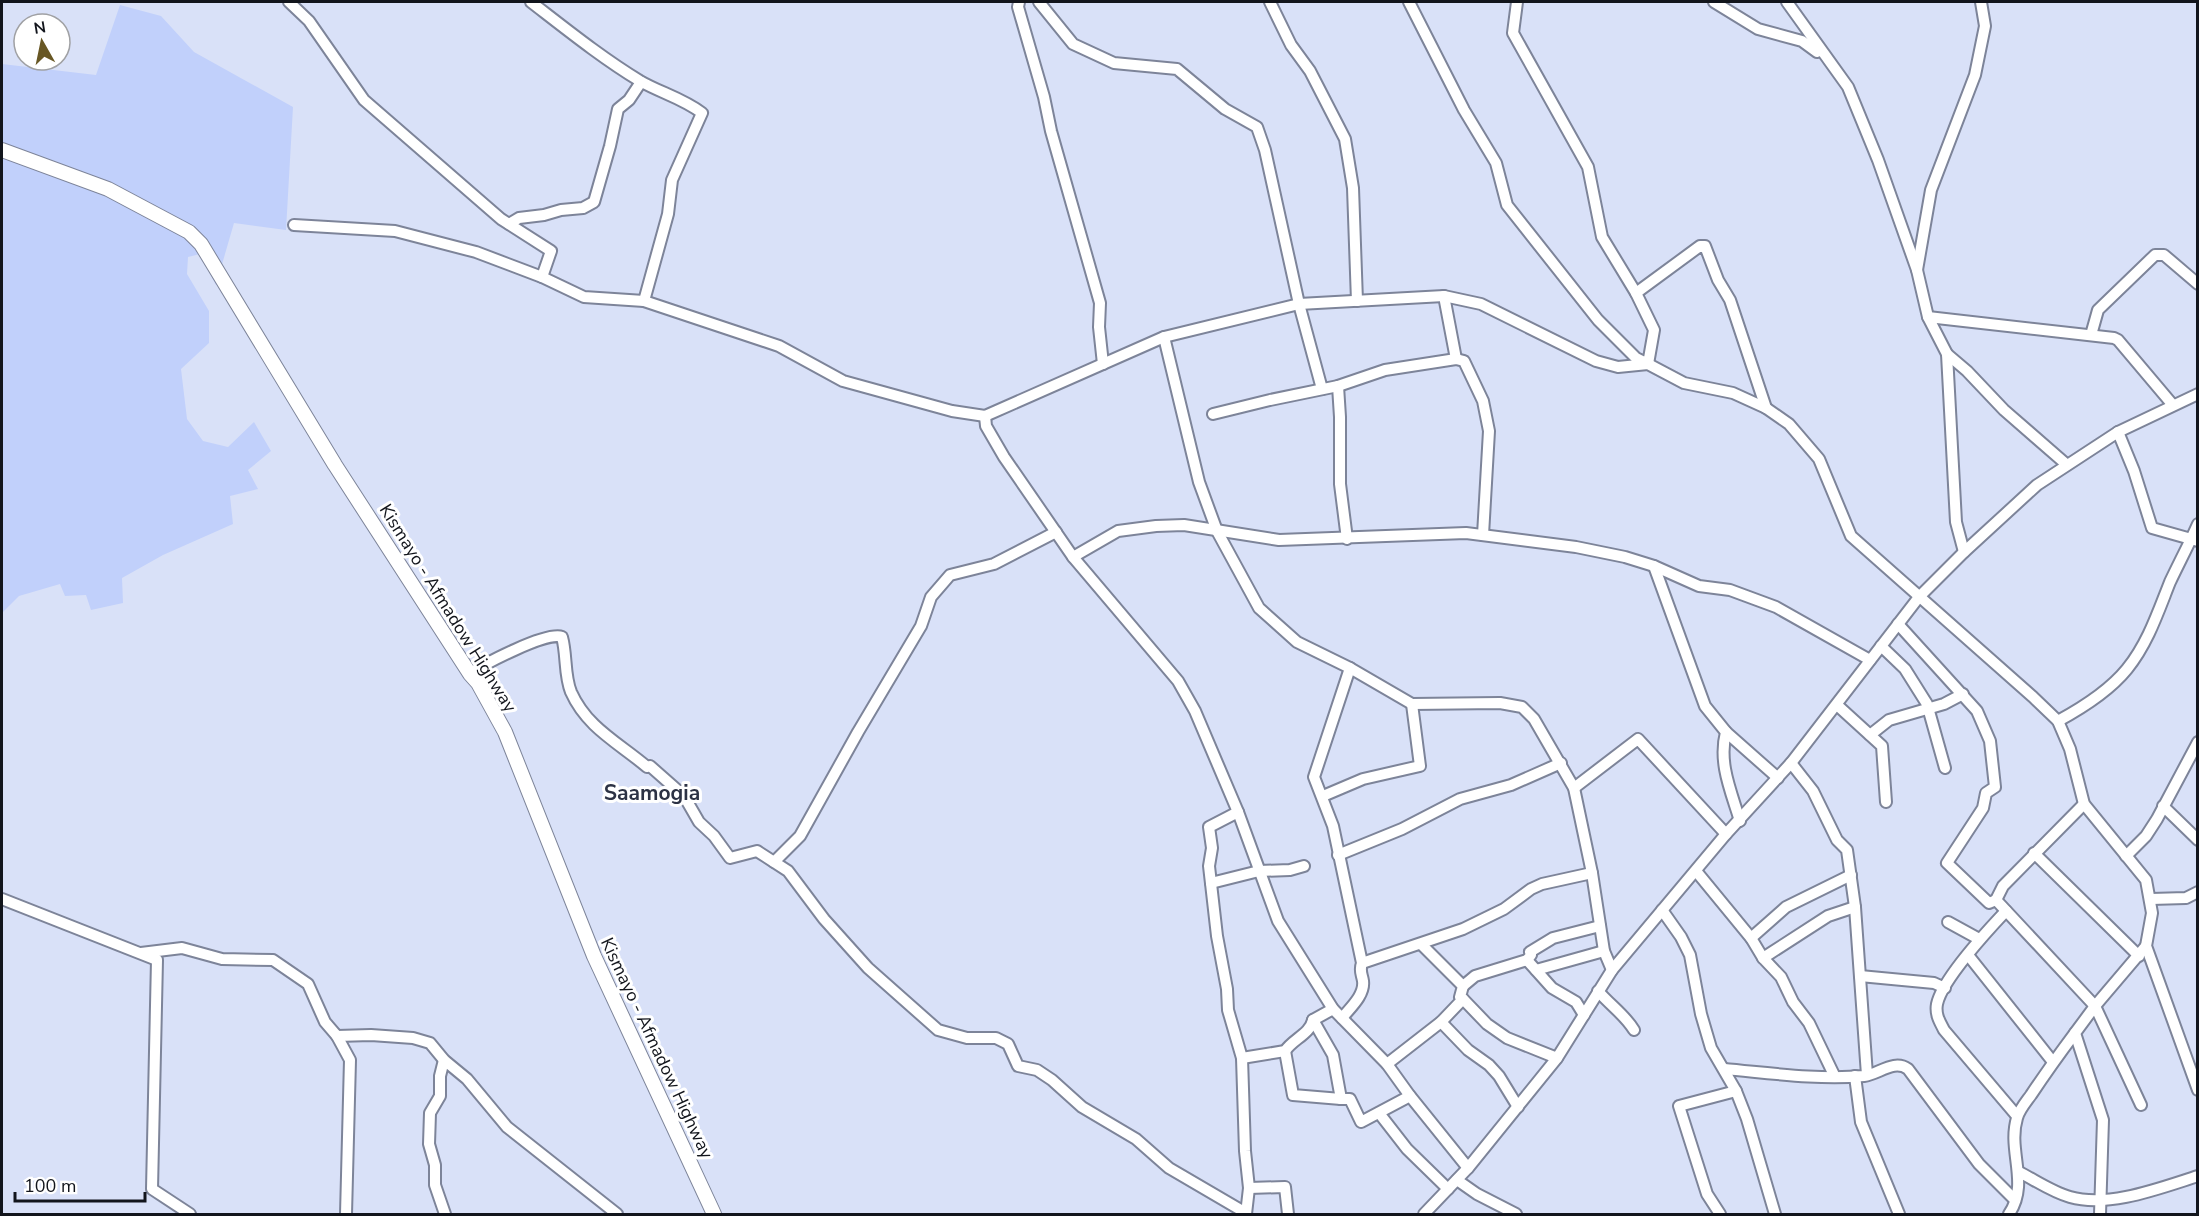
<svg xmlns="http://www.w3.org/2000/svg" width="2199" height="1216" font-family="'Nunito Sans',sans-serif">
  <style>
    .green { fill: #c1d0fb }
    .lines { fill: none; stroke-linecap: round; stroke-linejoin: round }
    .minor-casing { stroke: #7d8499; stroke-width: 14 }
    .major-casing { stroke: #7d8499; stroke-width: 16 }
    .minor { stroke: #fff; stroke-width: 10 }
    .major { stroke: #fff; stroke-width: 14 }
    .labels { text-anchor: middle; stroke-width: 6; stroke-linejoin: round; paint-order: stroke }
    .street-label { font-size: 18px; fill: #12151c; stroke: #fff }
    .quarter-label { font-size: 21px; font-weight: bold; fill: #2c3244; stroke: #fff }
  </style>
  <rect width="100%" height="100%" fill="#d9e1f8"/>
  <path class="green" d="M120,5L161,16L194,52L293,107L286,230L234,223L216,285L200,254L188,257L187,274L209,311V343L181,369L187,419L203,441L228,447L254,422L271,451L248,470L258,489L230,496L233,524L163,555L122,578L123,603L91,610L86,595L65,596L60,584L19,596L2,613V64L96,75Z"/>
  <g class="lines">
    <g class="minor-casing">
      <g id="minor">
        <path d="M289,2L309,21L364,100L501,219L551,251L542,277L584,297L644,301L779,346L843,381L952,411L985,416L1164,337L1299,304L1444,296L1481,304L1596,361L1618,367L1648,364L1684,383L1733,393L1766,408L1789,424L1819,459L1851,536L2033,697L2058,721L2070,749L2084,804L2146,880L2152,913L2146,946L2198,1090"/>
        <path d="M531,2C566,29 602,58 640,81C661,93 682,98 702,113L672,180L668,214L644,301"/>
        <path d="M1019,2L1018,7L1044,97L1051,131L1100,303L1099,327L1103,364"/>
        <path d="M1039,2L1073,44L1114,63L1177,69L1225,109L1257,127L1265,150L1299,304L1322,389"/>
        <path d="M1270,2L1291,45L1310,71L1345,139L1353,188L1357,301"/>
        <path d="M1409,2L1464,110L1496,163L1507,205L1598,320L1636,358L1648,364L1654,330L1636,293L1602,237L1588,167L1513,33L1517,2"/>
        <path d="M1714,2L1758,29L1802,41L1817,52"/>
        <path d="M1787,2L1848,87L1878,160L1917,270L1928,317L1947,354L1956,522L1964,552"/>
        <path d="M509,224L519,218L544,215L561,210L583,208L594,202L610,146L618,109L629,100L641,82"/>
        <path d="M294,225L395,231L476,252L542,277"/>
        <path d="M1917,270L1931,190L1975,75L1985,26L1981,2"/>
        <path d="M1636,293L1700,246H1705L1718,280L1730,300L1766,408"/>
        <path d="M1444,296L1456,359"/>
        <path d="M1928,317L2114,338L2118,340L2172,404"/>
        <path d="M2091,335L2098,310L2155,255H2164L2198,284"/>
        <path d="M1164,337L1199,482L1217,531L1259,608L1297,642L1350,668L1412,704L1500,703L1522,707L1534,719L1574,788L1592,873L1604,951L1612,970"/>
        <path d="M1947,354L1967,371L2004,410L2066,464"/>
        <path d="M1338,386L1340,417V484L1347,539"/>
        <path d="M1213,414L1270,400L1338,386L1385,370L1456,359L1464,361L1483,401L1489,431L1483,535"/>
        <path d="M985,416L986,426L1004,457L1073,557L1178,681L1195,711L1238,812L1278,921L1333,1009L1387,1064L1410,1096L1468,1168"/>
        <path d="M2118,432L2134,471L2152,528L2198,541"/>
        <path d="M1073,557L1118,531L1156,526L1184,525L1279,540L1466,533L1576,547L1625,557L1654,566L1699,586L1730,590L1776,607L1870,660"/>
        <path d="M1654,566L1705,706L1726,732C1718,763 1731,791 1740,821"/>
        <path d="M1898,624L1977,711L1990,741L1995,787L1986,793L1983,808L1947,863L1989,903L1996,900L2095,1006L2141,1105"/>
        <path d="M1881,646L1905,669L1927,704L1945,768"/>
        <path d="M470,674C484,664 547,631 562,637C567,655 564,675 571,692C587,728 619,743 647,767L650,766L684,796L699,822L714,836L730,858L757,851L788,871L824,919L868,968L938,1030L967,1038H996L1008,1044L1018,1066L1037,1070L1052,1080L1082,1107L1136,1139L1169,1168L1246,1213"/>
        <path d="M1837,705L1882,746L1886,802"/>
        <path d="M2058,721C2082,708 2110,690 2127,669C2148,643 2158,612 2170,582C2179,563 2189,544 2198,524"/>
        <path d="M1726,732L1778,778"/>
        <path d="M1870,735L1889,720L1944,704L1963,694"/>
        <path d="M1791,763L1813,791L1837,840L1847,850L1855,907L1867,1075"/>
        <path d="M1574,788L1638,739L1726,834"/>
        <path d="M1323,796L1363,779L1420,766L1412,704"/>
        <path d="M2163,806L2198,840"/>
        <path d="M1238,812L1209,827L1212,848L1209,866L1217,936L1227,989L1228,1010L1242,1058L1245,1151L1249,1188L1246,1214"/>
        <path d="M2034,853L2139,956"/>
        <path d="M1338,855L1402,829L1460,799L1511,785L1561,763"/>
        <path d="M2126,856L2146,836L2157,819L2198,742"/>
        <path d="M774,862L800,836L858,732L921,626L931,597L950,575L994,564L1056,532"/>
        <path d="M1696,871L1751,938L1763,958L1781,977L1793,1002L1809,1023L1834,1075"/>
        <path d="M1211,883L1259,871L1290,870L1304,866"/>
        <path d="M2,899L157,960L152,1189L190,1214"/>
        <path d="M2151,899L2186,898L2198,892"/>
        <path d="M1996,900L2003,886L2084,804"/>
        <path d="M1662,910L1681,937L1690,955L1701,1014L1711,1048L1736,1091L1747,1119L1775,1214"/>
        <path d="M2006,911C1988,930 1942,980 1937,1004C1935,1015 1940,1022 1944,1030L2017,1116"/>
        <path d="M1948,922L1979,939"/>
        <path d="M1751,938L1786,907L1851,875"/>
        <path d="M141,953L182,948L222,959L273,960L308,984L325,1022L337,1036L371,1035L413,1038L430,1043L444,1060L467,1079L507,1127L617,1214"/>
        <path d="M1968,955L2053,1062"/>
        <path d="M1763,958L1828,916L1855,907"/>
        <path d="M1527,960L1552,988L1576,1002L1584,1015"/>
        <path d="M1362,963L1463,929L1504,909L1531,889L1542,884L1592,873"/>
        <path d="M1536,970L1604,951"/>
        <path d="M1860,976L1934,983L1945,988"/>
        <path d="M1463,986L1475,976L1527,960L1531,955L1530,952L1553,938L1600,926"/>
        <path d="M1598,991C1610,1005 1625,1015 1634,1030"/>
        <path d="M1463,999L1487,1024L1507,1038L1557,1058"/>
        <path d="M1333,1009L1313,1020L1333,1055L1341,1099H1350L1361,1122L1410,1096"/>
        <path d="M1342,1018C1350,1008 1365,995 1363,981C1362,974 1359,971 1362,963L1333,826L1314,777L1350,668"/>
        <path d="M1441,1022L1468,1050L1489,1065L1499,1076L1518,1107"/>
        <path d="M337,1036L350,1060L346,1214"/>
        <path d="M1285,1051L1293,1095L1341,1099"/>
        <path d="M1242,1058L1285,1051C1293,1039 1310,1034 1313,1020"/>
        <path d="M444,1060L440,1076V1096L430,1113L429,1144L435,1165V1185L445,1214"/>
        <path d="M1387,1064L1441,1022L1463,999L1460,997L1463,986L1421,944"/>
        <path d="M1724,1069C1770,1073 1817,1080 1864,1076C1879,1074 1894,1059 1908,1069L1979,1164L2015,1200"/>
        <path d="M1855,1076L1861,1122L1899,1214"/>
        <path d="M1379,1113L1407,1149L1448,1189"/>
        <path d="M2019,1172C2035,1180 2052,1192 2070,1197C2109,1208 2160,1188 2198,1176"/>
        <path d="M1457,1180L1477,1194L1516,1214"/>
        <path d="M1249,1188L1285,1187L1288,1214"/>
        <path d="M1424,1214L1468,1168L1557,1058L1612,970L1726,834L1791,763L1919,597L1964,552L2037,485L2118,432L2198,394"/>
        <path d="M1720,1214L1707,1194L1679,1106L1736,1091"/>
        <path d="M2009,1214C2030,1183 2007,1151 2017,1118C2019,1110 2026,1102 2031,1095C2045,1074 2060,1053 2075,1033"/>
        <path d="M2100,1214L2103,1120L2075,1033L2095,1006L2146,946"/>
      </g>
    </g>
    <g class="major-casing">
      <path id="major" d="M2,150L108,189L189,232L201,244L335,465L470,674L478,683L505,732L594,956L714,1214"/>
    </g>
    <use href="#minor" class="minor"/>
    <use href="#major" class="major"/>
  </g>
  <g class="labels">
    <g class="street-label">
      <text transform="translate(448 608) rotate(58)" y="6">Kismayo - Afmadow Highway</text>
      <text transform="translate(657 1048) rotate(65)" y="6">Kismayo - Afmadow Highway</text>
    </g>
    <g class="quarter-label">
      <text x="652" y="800">Saamogia</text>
    </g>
  </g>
  <rect width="2199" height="1216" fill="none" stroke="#12151c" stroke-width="6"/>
  <g transform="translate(42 42) rotate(351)"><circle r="28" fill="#ffffff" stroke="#a0a1a4" stroke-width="1.5"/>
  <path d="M0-4.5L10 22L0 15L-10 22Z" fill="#685724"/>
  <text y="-9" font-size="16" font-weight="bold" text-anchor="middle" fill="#12151c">N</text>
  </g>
  <path d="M15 1192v9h130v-9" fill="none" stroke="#12151c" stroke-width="3"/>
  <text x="24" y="1192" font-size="18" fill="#12151c" stroke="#ffffff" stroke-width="4.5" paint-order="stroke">100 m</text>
</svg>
